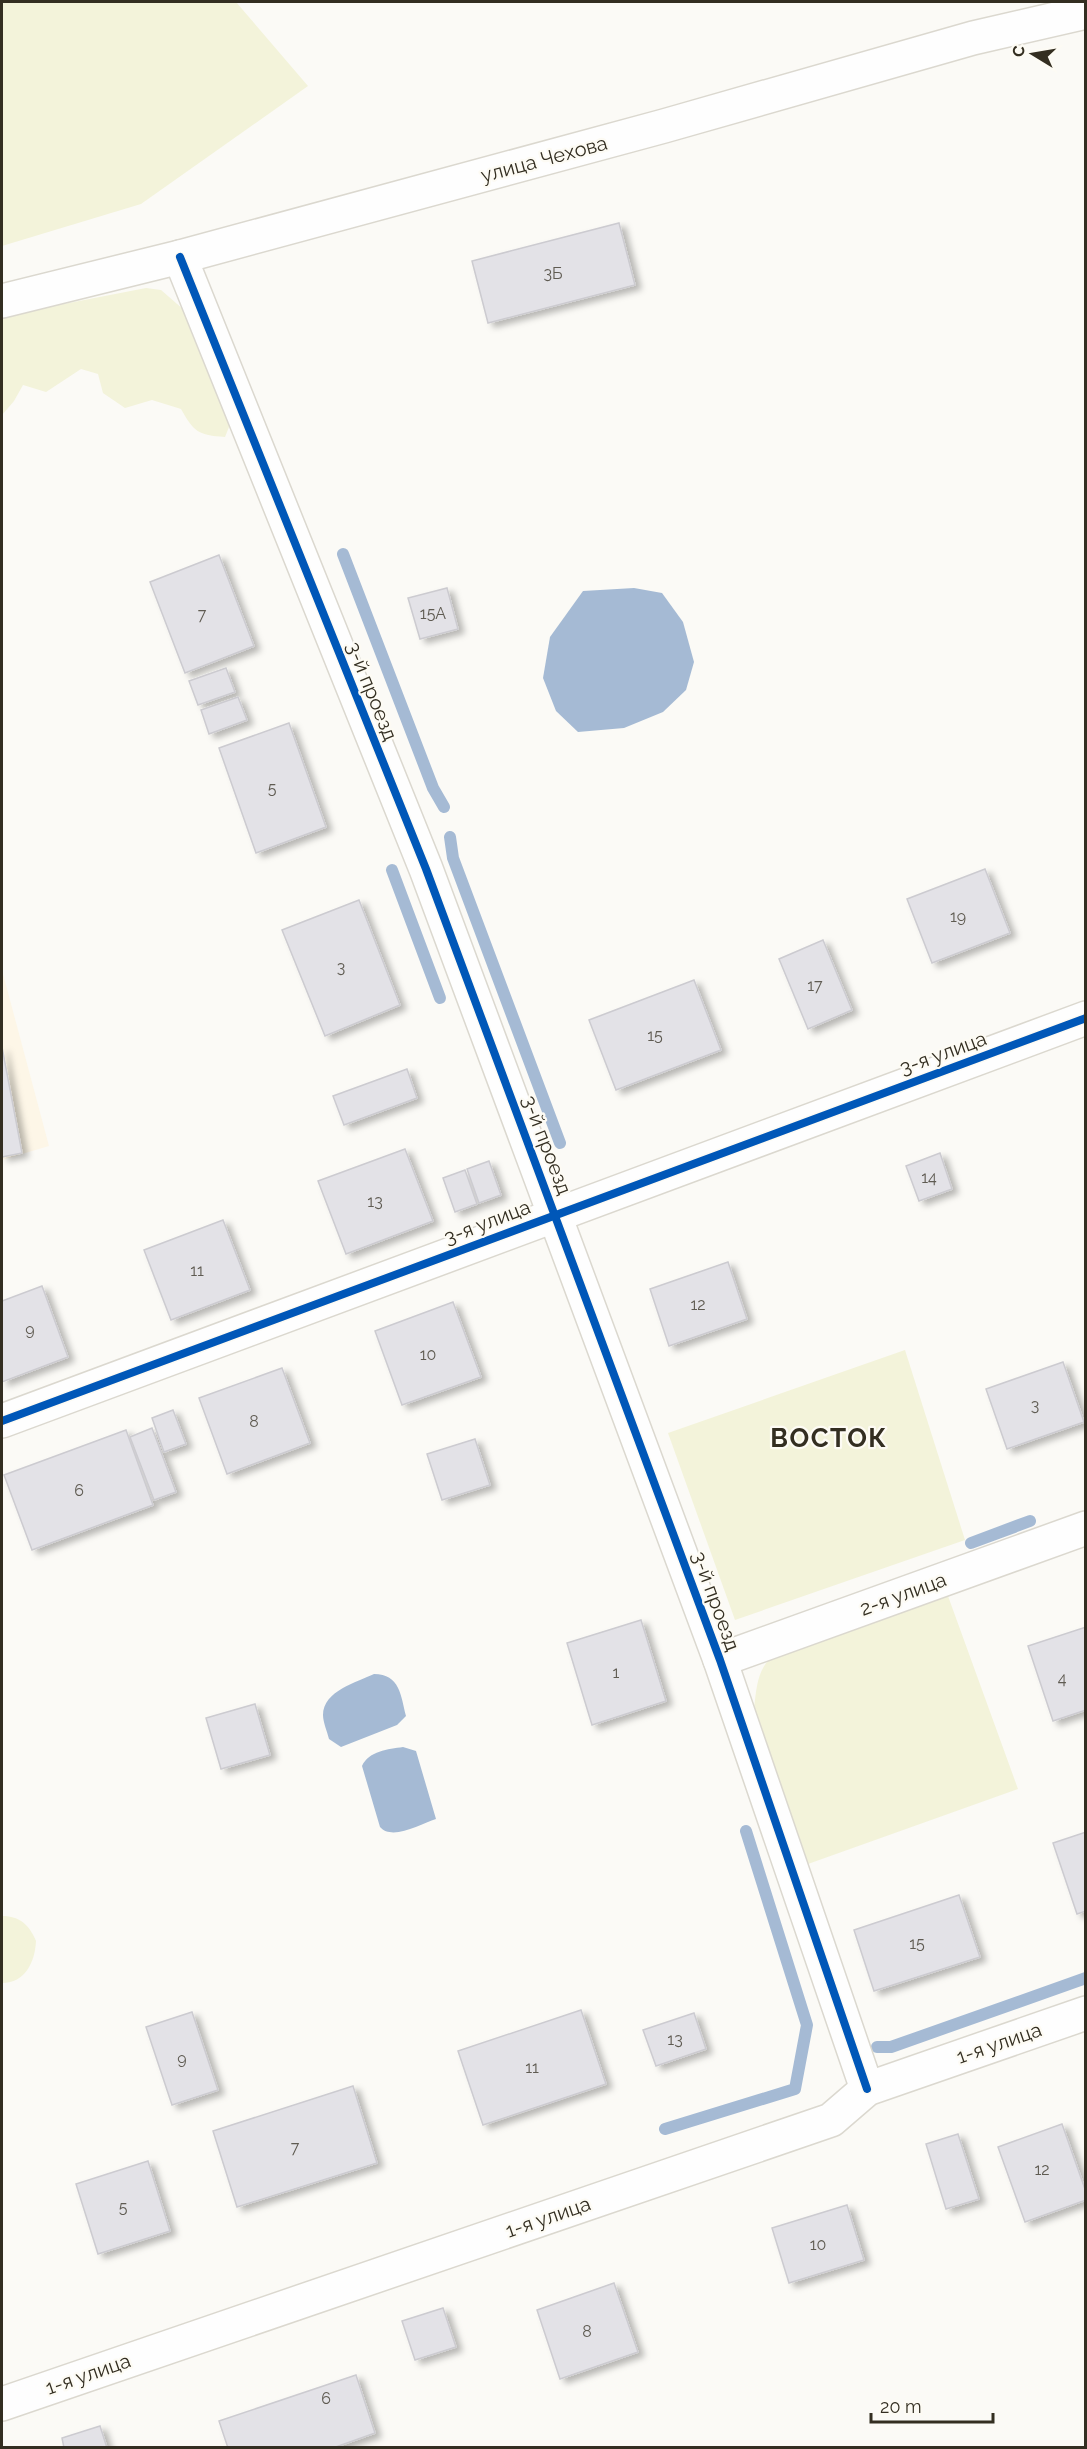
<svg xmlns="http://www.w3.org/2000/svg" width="1087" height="2449" font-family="Raleway,sans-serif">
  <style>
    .built { fill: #fdf6e7 }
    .green { fill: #f3f3da }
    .water { fill: #a5bad4 }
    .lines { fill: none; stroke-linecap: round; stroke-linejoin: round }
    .stream { stroke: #a5bad4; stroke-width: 12 }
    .building { fill: #e3e2e7; stroke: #cccbd0; stroke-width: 1.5; filter: url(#shadow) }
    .street-casing { stroke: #dbd8cf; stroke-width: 36 }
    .street { stroke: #fefefe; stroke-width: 33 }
    .cycleway-casing { stroke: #fdfbf4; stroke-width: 11 }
    .cycleway { stroke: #0057b8; stroke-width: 8 }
    .labels { text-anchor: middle; stroke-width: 4.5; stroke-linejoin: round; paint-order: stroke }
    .number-label { font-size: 16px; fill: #5f5b52 }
    .street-label { font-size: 20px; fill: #332e21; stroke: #fdfbf4 }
    .district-label { font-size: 26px; font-weight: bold; letter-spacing: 1.5px; fill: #332e21; stroke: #fdfbf4 }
  </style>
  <defs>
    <filter id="shadow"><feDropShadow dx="6" dy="4" stdDeviation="3" flood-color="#0004"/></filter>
  </defs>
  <rect width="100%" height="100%" fill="#fbfaf6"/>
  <path class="built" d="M2,970L49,1146L2,1160Z"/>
  <g class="green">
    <path d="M2,2H236L308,86L141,204L2,246Z"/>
    <path d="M146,288L161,290L184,310L231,422L225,437C198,435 194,432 181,409L152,400L125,408L103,393L98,374L81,369L46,392L23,385L14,401L2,415V316Z"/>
    <path d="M905,1350L965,1540L735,1620L668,1433Z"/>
    <path d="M948,1596L1018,1789L808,1864L754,1709C757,1682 758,1660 786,1649Z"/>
    <path d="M2,1916C20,1916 29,1925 36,1941C35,1962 25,1983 2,1983Z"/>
  </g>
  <g class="water">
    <path d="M634,588L662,593L683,622L694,662L686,690L663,712L624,728L578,732L556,711L543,678L550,637L583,591Z"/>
    <path d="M374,1674C400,1674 401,1696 406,1716L397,1725L341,1747L329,1739C327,1731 323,1722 323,1715C323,1691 357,1682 374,1674Z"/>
    <path d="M403,1747L416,1751L436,1819C421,1824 392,1841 380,1827L362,1766C369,1751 388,1749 403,1747Z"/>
  </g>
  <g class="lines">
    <g class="stream">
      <path d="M343,554L433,788L444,807"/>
      <path d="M450,837L453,858L560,1143"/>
      <path d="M392,870L440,998"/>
      <path d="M971,1543L1030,1521"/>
      <path d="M877,2047H891L1086,1978"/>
      <path d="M665,2129L795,2089L807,2025L746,1831"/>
    </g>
  </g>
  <g class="building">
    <path d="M619,223L635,285L488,323L472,261Z"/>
    <path d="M219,555L254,646L185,673L150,582Z"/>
    <path d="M447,588L458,629L420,639L408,598Z"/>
    <path d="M226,668L235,692L198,705L189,681Z"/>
    <path d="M238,697L247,720L209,734L201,710Z"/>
    <path d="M289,723L326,827L256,853L219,748Z"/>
    <path d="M985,869L1010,933L932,963L907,899Z"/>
    <path d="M359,900L400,1005L325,1036L282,930Z"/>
    <path d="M823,940L852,1010L808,1029L779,959Z"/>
    <path d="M694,980L721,1050L616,1090L589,1020Z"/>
    <path d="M2,1047L22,1153L2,1157Z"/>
    <path d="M407,1069L417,1098L344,1125L333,1096Z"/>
    <path d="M405,1149L433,1221L346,1254L318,1181Z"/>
    <path d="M940,1153L952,1189L919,1201L906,1166Z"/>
    <path d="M489,1161L501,1195L479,1203L467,1169Z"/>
    <path d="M465,1170L477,1204L455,1212L443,1178Z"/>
    <path d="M223,1220L250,1290L171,1320L144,1250Z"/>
    <path d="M728,1262L747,1319L669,1346L650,1289Z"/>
    <path d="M42,1286L68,1357L2,1382V1301Z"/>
    <path d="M453,1302L481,1377L402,1405L375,1331Z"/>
    <path d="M1063,1362L1084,1422L1007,1449L986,1389Z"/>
    <path d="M282,1368L310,1443L227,1474L199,1398Z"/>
    <path d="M173,1410L186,1444L164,1452L152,1418Z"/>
    <path d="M152,1428L176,1492L154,1500L130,1437Z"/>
    <path d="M126,1430L153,1505L32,1550L4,1475Z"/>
    <path d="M475,1439L490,1485L442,1500L427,1454Z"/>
    <path d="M641,1620L666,1701L592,1725L567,1643Z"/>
    <path d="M1086,1627V1710L1053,1721L1028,1646Z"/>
    <path d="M255,1704L270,1755L221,1769L206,1718Z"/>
    <path d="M1086,1832V1911L1077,1914L1053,1843Z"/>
    <path d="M959,1895L980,1957L874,1991L854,1930Z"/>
    <path d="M581,2010L606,2084L483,2125L458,2051Z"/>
    <path d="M192,2012L218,2090L172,2105L146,2027Z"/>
    <path d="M694,2013L706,2049L656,2066L643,2030Z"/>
    <path d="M353,2086L377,2163L237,2207L213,2131Z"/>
    <path d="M1062,2124L1086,2192V2200L1025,2222L998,2147Z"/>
    <path d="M958,2134L979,2199L946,2209L926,2144Z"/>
    <path d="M148,2161L170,2231L98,2254L76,2184Z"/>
    <path d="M847,2205L864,2260L789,2283L772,2228Z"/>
    <path d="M614,2283L638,2352L560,2379L537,2310Z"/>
    <path d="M443,2308L456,2347L415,2360L402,2321Z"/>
    <path d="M356,2375L375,2433L333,2448H228L219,2421Z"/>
    <path d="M100,2426L107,2448H64L62,2438Z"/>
  </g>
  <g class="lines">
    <g class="street-casing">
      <g id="street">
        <path d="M180,257L426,869L720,1660L867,2089"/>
        <path d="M2,301L180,257L664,126L973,38L1086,12"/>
        <path d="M2,1421L1086,1018"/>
        <path d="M720,1660L1086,1528"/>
        <path d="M2,2404L831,2120L867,2089L1086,2013"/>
      </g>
    </g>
    <use href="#street" class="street"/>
    <g class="cycleway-casing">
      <g id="cycleway">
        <path d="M180,257L426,869L720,1660L867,2089"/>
        <path d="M2,1421L1086,1018"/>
      </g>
    </g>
    <use href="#cycleway" class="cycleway"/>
  </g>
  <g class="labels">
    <g class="number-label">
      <text x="553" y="279">3Б</text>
      <text x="433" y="619">15А</text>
      <text x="202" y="620">7</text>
      <text x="272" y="794">5</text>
      <text x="958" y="922">19</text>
      <text x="341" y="973">3</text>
      <text x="815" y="991">17</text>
      <text x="655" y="1041">15</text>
      <text x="929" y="1183">14</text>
      <text x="375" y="1207">13</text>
      <text x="197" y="1276">11</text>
      <text x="698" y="1310">12</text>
      <text x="30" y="1335">9</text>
      <text x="428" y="1360">10</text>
      <text x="1035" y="1411">3</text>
      <text x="254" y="1427">8</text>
      <text x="79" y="1496">6</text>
      <text x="616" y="1678">1</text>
      <text x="1062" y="1684">4</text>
      <text x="917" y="1949">15</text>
      <text x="675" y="2045">13</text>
      <text x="182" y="2064">9</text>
      <text x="532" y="2073">11</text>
      <text x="295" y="2153">7</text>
      <text x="1042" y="2175">12</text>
      <text x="123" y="2213">5</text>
      <text x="818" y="2250">10</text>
      <text x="587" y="2337">8</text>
      <text x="326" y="2404">6</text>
    </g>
    <g class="street-label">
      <text transform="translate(544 159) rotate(-15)" y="7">улица Чехова</text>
      <text transform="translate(372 691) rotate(68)" y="7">3-й проезд</text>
      <text transform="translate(943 1053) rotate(-20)" y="7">3-я улица</text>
      <text transform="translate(547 1145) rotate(69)" y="7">3-й проезд</text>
      <text transform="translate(487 1222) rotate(-21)" y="7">3-я улица</text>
      <text transform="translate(903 1594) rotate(-20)" y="7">2-я улица</text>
      <text transform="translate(716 1601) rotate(70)" y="7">3-й проезд</text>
      <text transform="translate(999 2043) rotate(-19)" y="7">1-я улица</text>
      <text transform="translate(548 2217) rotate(-19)" y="7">1-я улица</text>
      <text transform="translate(88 2374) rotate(-19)" y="7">1-я улица</text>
    </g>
    <g class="district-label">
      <text x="829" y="1447">ВОСТОК</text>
    </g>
  </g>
  <rect width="1087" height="2449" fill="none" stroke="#332e21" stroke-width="6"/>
  <g transform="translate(1033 54) rotate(281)" stroke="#fdfbf4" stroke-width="4.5" paint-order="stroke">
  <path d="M0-4.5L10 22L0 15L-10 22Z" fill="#332e21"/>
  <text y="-9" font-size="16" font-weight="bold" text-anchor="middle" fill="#332e21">С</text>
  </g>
  <path d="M871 2413v9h122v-9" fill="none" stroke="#332e21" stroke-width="3"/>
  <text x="880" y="2413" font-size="18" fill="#332e21" stroke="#fdfbf4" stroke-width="4.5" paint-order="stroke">20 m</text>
</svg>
